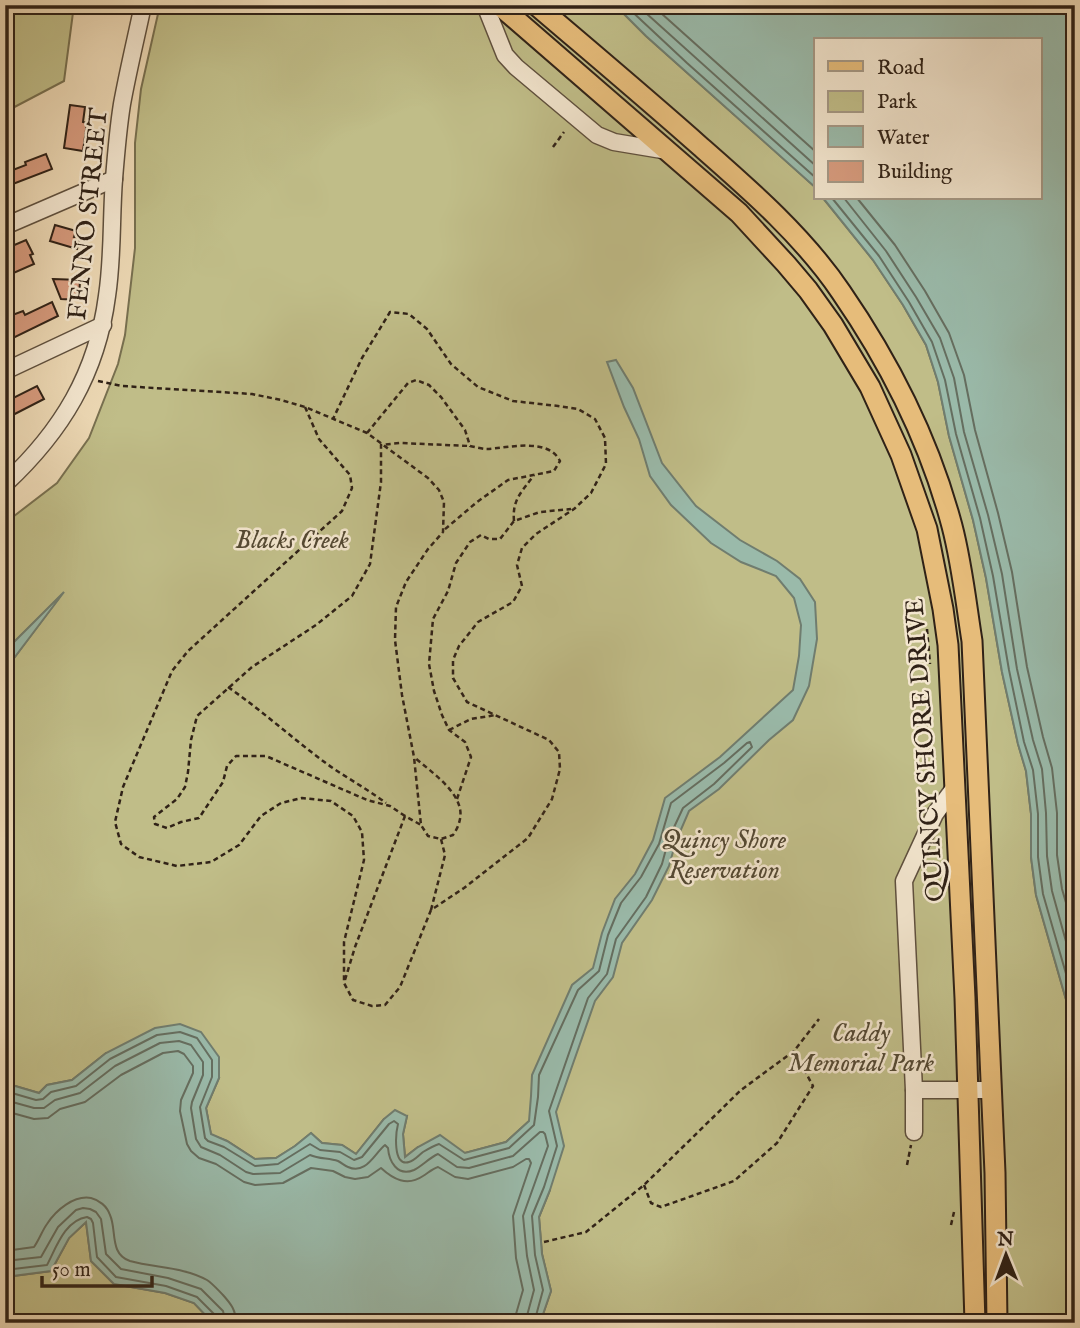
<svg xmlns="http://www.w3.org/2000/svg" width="1080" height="1328" font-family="'IM FELL English',serif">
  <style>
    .green { fill: #c0bd88; stroke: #787050; stroke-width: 2 }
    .water { fill: #9abaaa; stroke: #707d6f; stroke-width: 2 }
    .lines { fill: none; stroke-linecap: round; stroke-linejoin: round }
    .shore { stroke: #656e60; stroke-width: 2 }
    .building { fill: #d79b7e; stroke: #302217; stroke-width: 2 }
    .minor-casing { stroke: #5f503e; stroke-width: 19 }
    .major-casing { stroke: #302217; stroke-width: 23 }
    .path { stroke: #302217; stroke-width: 2.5; stroke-dasharray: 5 3.5; stroke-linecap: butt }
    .minor { stroke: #f3e6cf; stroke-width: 16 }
    .major { stroke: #e6bc7a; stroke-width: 19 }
    .labels { text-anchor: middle; stroke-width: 5; stroke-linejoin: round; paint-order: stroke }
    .street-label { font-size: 26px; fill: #302217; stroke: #f3e6cf }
    .park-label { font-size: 26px; font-style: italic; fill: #544933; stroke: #f3e6cf }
  </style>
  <rect width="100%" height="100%" fill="#edd9b5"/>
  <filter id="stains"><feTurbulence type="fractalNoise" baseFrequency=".00286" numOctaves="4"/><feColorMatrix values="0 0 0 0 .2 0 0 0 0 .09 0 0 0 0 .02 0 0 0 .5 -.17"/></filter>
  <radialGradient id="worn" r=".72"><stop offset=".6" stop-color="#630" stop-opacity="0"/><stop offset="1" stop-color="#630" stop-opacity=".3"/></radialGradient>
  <g class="green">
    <path d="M5,5H74L64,81L5,112Z"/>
    <path d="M160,5H615L646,36L814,186L816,198H823L873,260L903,305L926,345L938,382L949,436L973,520L986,578L1002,672L1018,744L1026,771L1031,814V857L1036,895L1069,1010L1075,1041V1323H540L551,1291L542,1254L539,1217L550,1190L529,1121L506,1142L465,1153L418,1147L405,1157L403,1134L407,1116L384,1119L356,1154L342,1145L322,1143L311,1133L295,1146L276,1158L255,1159L227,1141L211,1135L206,1108L219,1078L106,1053L72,1080L47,1085L39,1093L5,1083V670L59,598L5,651V523L57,483L89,438L118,364L125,335L135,248V143L141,89Z"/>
    <path d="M86,1222L91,1261L114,1284L165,1293L194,1303L213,1323H5V1277L51,1271L69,1238Z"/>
  </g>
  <g class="water">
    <path d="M615,5H1075V1041L1069,1010L1036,895L1031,857V814L1026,771L1018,744L1002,672L986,578L973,520L949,436L938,382L926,345L903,305L873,260L823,198H1040V40H816V188L646,36Z"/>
    <path d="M616,360L633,388L662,463L696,506L740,540L777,561L800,579L815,602L817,639L809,686L793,720L769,740L719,789L689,811L676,841L669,866L652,900L622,943L613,977L595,1001L556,1112L564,1146L550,1190L539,1217L542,1254L551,1291L540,1323H213L194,1303L165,1293L114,1284L91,1261L86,1222L69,1238L51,1271L5,1277V1083L39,1093L47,1085L72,1080L106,1053L155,1028L180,1024L201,1032L219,1057V1078L206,1108L211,1134L227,1141L255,1159L276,1158L295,1146L311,1133L322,1143L342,1145L356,1154L384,1119L395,1110L407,1116L403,1134L405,1157L418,1147L440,1135L465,1153L506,1142L529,1121L531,1096L532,1075L572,985L593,968L602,933L615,899L635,874L653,840L665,798L720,757L793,690L799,656L801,625L794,598L776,576L741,562L711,543L671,505L650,476L639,439L624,407L607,362Z"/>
    <path d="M64,592L5,670V651Z"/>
  </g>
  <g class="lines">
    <g class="shore">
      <path d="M625,5L687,63L816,178"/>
      <path d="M637,5L816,166"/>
      <path d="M652,5L816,152"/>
      <path d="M832,198L879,256L909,302L932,342L945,380L956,434L980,518L993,576L1009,670L1024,742L1033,770L1038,814V857L1043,894L1075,1005"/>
      <path d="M844,198L886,251L916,297L940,338L954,378L964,432L988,515L1002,574L1017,669L1033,740L1042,769L1046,813L1047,856L1052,891L1075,974"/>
      <path d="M857,198L895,245L925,291L949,333L964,375L975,430L998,513L1012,572L1027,667L1043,737L1052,768L1057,813V855L1062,889L1075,934"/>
      <path d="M5,1091L36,1100L43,1099L51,1092L76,1086L110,1059L157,1035L180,1032L197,1038L212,1060V1077L200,1107L205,1138L208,1141L224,1147L255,1166L278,1164L310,1144L320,1150L340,1152L354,1160L362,1157L389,1124L394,1121L398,1124C396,1132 392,1167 409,1162C414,1161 419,1155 423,1152C428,1149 433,1146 439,1144L464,1160L509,1148L534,1125L538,1097L539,1075L578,990L599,971L608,935L621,903L641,877L659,844L671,803L724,763L747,743L750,742L752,747L714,784L683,808L669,838L662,864L646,897L616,939L607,974L588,998L549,1111L557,1146L544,1187L532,1216L535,1255L543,1290L534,1323"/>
      <path d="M5,1100L34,1108H44L55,1100L80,1093L115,1066L160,1043L179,1041L191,1045L203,1062V1075L192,1102L191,1108L196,1139L201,1147L220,1155L246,1172L253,1174L280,1173L310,1155C319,1159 329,1158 338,1161C342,1163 345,1166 348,1167C366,1175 374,1154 385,1145L388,1148C389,1161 397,1177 414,1170C422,1166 429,1158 438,1154L457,1167L469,1168L513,1156L540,1132H543L545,1134L548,1146L523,1216L527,1256L534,1290L525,1323"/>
      <path d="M5,1111L34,1119L48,1118L60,1109L85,1102L121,1075L163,1053L178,1051L184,1054L193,1066V1073L181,1100L180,1111L187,1144L191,1151L199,1158L216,1164L244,1182L255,1185L283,1183L311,1168L333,1171L345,1177L355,1179L368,1177L381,1168C393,1179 407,1187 423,1176C428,1173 432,1169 438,1167L455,1177L468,1179L513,1167L526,1159H529L531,1163L513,1216L516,1258L523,1290L516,1314L515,1323"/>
      <path d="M5,1251L34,1247C39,1240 42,1231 47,1224C56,1210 74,1195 91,1198C99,1200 107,1206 110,1215C117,1230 109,1254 130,1261C155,1268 184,1267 207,1280C213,1284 218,1290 223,1295C231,1304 236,1310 236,1323"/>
      <path d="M5,1261L41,1257L58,1227L76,1210L83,1208L90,1209L96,1212L101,1219L106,1254L121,1269L168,1278L201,1289L223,1311L226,1323"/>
      <path d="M5,1270L47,1265C56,1248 65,1220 87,1217L91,1219L93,1223L97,1257L116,1277L166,1286L197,1297L216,1316L217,1323"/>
    </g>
  </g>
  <g class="building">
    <path d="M70,105L85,107L83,122L87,123L83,151L64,148Z"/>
    <path d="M46,154L52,169L5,187V173L26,165L25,162Z"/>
    <path d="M55,225L76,231L74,237L80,238L77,249L50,241Z"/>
    <path d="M26,240L33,254L30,255L34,264L9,275L5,268V249Z"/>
    <path d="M53,279L80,280L79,300L61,299Z"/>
    <path d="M52,302L58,316L11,339L5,327L11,325L7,317L23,311L25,315Z"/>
    <path d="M37,386L44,399L5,419V402Z"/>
  </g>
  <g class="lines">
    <g class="minor-casing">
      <g id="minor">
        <path d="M485,5L505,55L516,67L597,135L614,142L668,151"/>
        <path d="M5,226L114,179"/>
        <path d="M5,371L103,325"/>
        <path d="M5,484C62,431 97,373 107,296C113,257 111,218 114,179C116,154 118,129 122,104C128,71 136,38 143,5"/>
        <path d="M955,787L935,814L904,881L914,1090H991"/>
        <path d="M914,1090V1132"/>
      </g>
    </g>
    <g class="major-casing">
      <g id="major">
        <path d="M499,5L739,213L786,264L808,290L833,325L870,387L901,455L927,529L943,609L948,645L965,998L975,1323"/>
        <path d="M536,5C591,52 647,99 701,147C750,190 804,237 841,292C890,363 930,443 952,526C962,564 966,603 972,641L995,1173L997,1323"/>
      </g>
    </g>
    <g class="path">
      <path d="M553,147L564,132"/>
      <path d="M98,381L122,386L252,394L281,400L305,407L367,433L428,478L439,490L444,502L443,532L428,549L406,582L396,607L395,640L402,695L414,757L421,825L428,836L441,839L453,835C456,831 459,825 460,819C465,794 431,772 414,757"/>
      <path d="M305,407L319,439L350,475L352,488L342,511L188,651L172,671L123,787L115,822L121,844L139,857L177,866L211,862L239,845L261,816L281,803L302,798L331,801L353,816L362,832L364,860L344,942V983L353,1000L372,1006L385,1005L400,987L431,910L464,888L528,838L552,799L560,769L559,752L549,740L467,702L453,678V660L459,646L478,622L513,602L522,586L517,565L522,548L536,534L574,509L591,493L606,464L605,438L595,419L578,409L558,406L513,401L478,387L451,364L427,329L409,314L390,312L362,358L333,419"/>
      <path d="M367,433L408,383L416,380L429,385L441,397L465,430L470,446C476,447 482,449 487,449C508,448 548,437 560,461L554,471L508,480L477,502L444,530"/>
      <path d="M514,521C512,499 522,492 534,475"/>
      <path d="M927,629L930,664"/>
      <path d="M228,687C261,710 291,737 323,761C343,776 366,788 386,803"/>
      <path d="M449,730L471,719L496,715"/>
      <path d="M457,799L471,757L465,742L449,730L442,715L434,691L429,664L433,619L448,591L456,563L470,542L481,535L489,539H500L514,521L540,512L571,509"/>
      <path d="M405,816L390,806L367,800L266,756H236L227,766L223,782L199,818L181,822L167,828L155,824L154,817L177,799L185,787L188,772L191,740L197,716L252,667L316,625L352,596L370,564L381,482V445L400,443L470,446"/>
      <path d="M431,910L445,855L441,839"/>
      <path d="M345,980L355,947L405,816L421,825"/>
      <path d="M907,1165L911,1145"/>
      <path d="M644,1185L651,1203L661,1207L734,1181L777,1143L813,1086L794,1051"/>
      <path d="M951,1225L954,1212"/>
      <path d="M544,1242L586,1232L644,1185L741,1090L794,1051L819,1019"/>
    </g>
    <use href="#minor" class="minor"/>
    <use href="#major" class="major"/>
  </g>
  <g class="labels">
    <g class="street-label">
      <text transform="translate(87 214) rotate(-84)" y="9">FENNO STREET</text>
      <text transform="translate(924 750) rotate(-94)" y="9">QUINCY SHORE DRIVE</text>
    </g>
    <g class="park-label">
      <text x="292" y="548">Blacks Creek</text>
      <text x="724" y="848">Quincy Shore<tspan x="724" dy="30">Reservation</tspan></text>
      <text x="861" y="1041">Caddy<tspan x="861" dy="30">Memorial Park</tspan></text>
    </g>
  </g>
  <rect width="1080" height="1328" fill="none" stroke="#edd9b5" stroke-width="28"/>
  <rect x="7" y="7" width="1066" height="1314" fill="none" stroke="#302217" stroke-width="3.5"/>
  <rect x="14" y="14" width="1052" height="1300" fill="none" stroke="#302217" stroke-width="2"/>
  <rect x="814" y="38" width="228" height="161" fill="#f3e6cf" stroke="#a59885" stroke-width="2"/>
  <rect x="828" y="61" width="35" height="10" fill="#e6bc7a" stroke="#a59885" stroke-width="2"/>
  <text x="877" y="74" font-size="21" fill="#302217">Road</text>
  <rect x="828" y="91" width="35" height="21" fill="#c0bd88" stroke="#a59885" stroke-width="2"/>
  <text x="877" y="108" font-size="21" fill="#302217">Park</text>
  <rect x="828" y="126" width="35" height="21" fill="#9abaaa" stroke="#a59885" stroke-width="2"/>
  <text x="877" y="144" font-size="21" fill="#302217">Water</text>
  <rect x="828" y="161" width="35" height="21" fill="#d79b7e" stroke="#a59885" stroke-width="2"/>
  <text x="877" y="178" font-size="21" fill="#302217">Building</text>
  <g transform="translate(1006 1255) rotate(359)" stroke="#f3e6cf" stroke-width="5" paint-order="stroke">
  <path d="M0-5L12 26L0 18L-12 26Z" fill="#302217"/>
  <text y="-10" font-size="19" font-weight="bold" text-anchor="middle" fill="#302217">N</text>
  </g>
  <path d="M42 1276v10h110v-10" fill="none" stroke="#302217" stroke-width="3.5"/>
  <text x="52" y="1276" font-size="21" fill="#302217" stroke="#f3e6cf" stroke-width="5" paint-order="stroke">50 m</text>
  <rect width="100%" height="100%" filter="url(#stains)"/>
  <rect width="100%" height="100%" fill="url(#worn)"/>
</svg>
